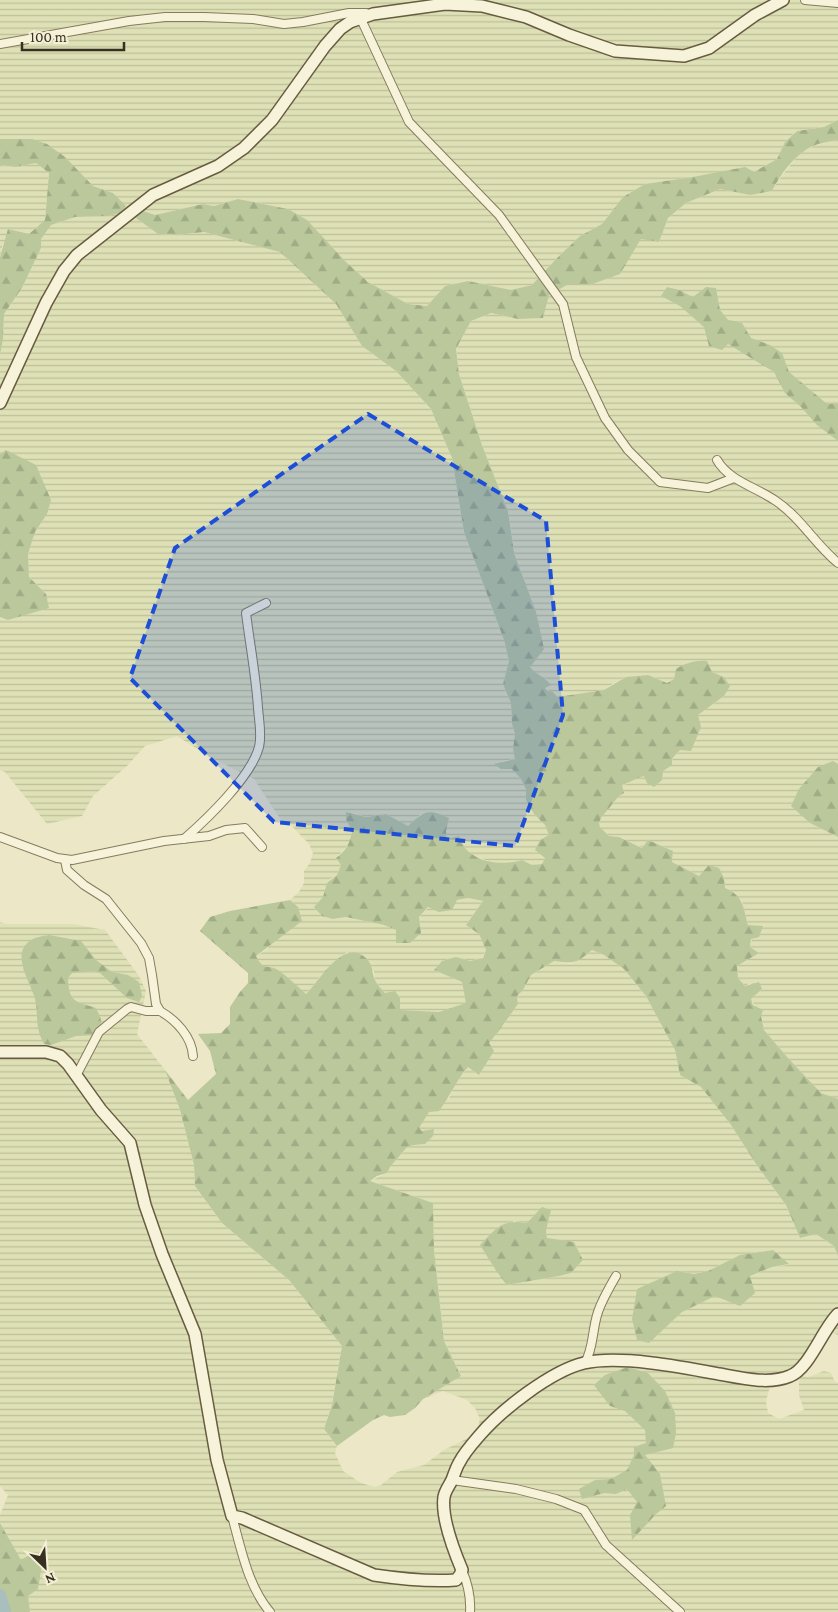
<svg xmlns="http://www.w3.org/2000/svg" width="838" height="1612" font-family="'Crimson Pro',serif">
  <style>
    .farmland { fill: url(#farmland-rules); fill-rule: evenodd }
    .forest { fill: url(#forest-firs) }
    .lines { fill: none; stroke-linecap: round; stroke-linejoin: round }
    .river { stroke: #a8bfbd; stroke-width: 12 }
    .street-casing { stroke: #857b5e; stroke-width: 10 }
    .secondary-casing { stroke: #675c41; stroke-width: 14 }
    .street { stroke: #f6f3da; stroke-width: 8 }
    .secondary { stroke: #f6f3da; stroke-width: 11 }
    .marked { fill: #1d4ed8; fill-opacity: 0.2; stroke: #1d4ed8; stroke-width: 4; stroke-dasharray: 10 6; stroke-linejoin: round }
  </style>
  <defs>
    <pattern id="farmland-rules" width="6" height="5" patternUnits="userSpaceOnUse" patternTransform="scale(1.25)"><rect width="6" height="5" fill="#dee0b5"/><path d="M0 2.5h6" fill="none" stroke="#bfc09b"/></pattern>
    <pattern id="forest-firs" width="22" height="20" patternUnits="userSpaceOnUse" patternTransform="scale(1.25)"><rect width="22" height="20" fill="#bac89c"/><path d="M5 1l3.5 6h-7zM16 11l3.5 6h-7z" fill="#a0ac86"/></pattern>
  </defs>
  <rect width="100%" height="100%" fill="#ebe7c7"/>
  <g class="farmland">
    <path d="M0,0H838V120L824,127L796,131L785,142L777,159L754,172L693,177L645,184L623,197L602,224L580,236L558,257L532,285L511,290L468,281L445,286L427,306L408,304L368,282L288,209L238,199L214,206L203,204L155,215L140,211L136,218L158,234L176,235L204,232L280,252L336,304L362,346L396,371L431,409L452,458L464,532L504,640L509,661L503,684L511,703L512,724L515,734L513,749L515,759L502,761L501,769H512L521,779L526,789V800L534,814L545,825L549,835L545,858L542,864L532,865L522,860L510,864H496L470,854L461,843L447,840L446,831L421,814L408,826L386,814L366,817L353,813L346,820L352,830L349,844L336,858L341,865L337,875L330,879L323,897L333,919L346,917L384,925L396,930V943H410L420,927L419,917L429,907L468,898L483,901L466,925L479,934L486,950L482,958L470,961L456,957L442,961L434,970L462,982L467,1004L439,1012L400,1010V998L385,993L375,981L374,971L347,952L322,974L306,994L276,969L269,968L260,965L255,957L267,949L298,907L290,900L299,892L304,883V871L310,863L313,853L309,844L287,821L281,820L254,779L210,757L177,736L145,746L128,765L93,796L82,816L47,824L5,772L0,770V617L9,620L46,594L29,577L28,554L35,532L47,514L6,450L0,454V354L3,340L4,314L22,288L41,248L40,239L51,225L75,217L109,216L120,213L113,193L93,186L32,139H0Z"/>
    <path d="M838,140V764L833,761L810,823L838,837V1099H836L821,1093L788,1058L764,1030L761,1016L751,999L762,989L750,983L745,986L738,978L737,966L759,953L750,947L755,925H748L742,901L731,891L725,888L724,878L699,876L681,867L672,862L673,851L648,840L643,848L619,837L609,836L600,827L599,823L601,818L619,796L622,785L627,784L635,778L663,771L680,750L698,715L724,696V677L712,672L674,679L667,683L648,675L626,677L614,683L604,690L557,697L544,687L550,685L548,680L536,675L530,667L536,612L514,553L508,511L482,445L459,374L456,349L471,321L491,313L518,319L543,318L548,295L567,285H590L620,274L641,238L659,242L668,218L686,203L720,189L750,195L772,191L778,181L798,155L817,144Z"/>
    <path d="M36,163L49,173L45,220L29,234L3,243L0,257V165L16,167Z"/>
    <path d="M0,922L7,924H73L105,930L139,976L146,991L137,1034L165,1070L180,1110L194,1165L195,1186L222,1223L289,1280L342,1346L332,1405L324,1429L337,1446L335,1453L343,1471L361,1483L375,1487L381,1485L397,1472L424,1465L444,1450L476,1434L480,1419L475,1408L467,1400L443,1391L423,1399L461,1375L444,1341L434,1250L433,1203L370,1181L387,1173L390,1167L407,1147L414,1145L425,1144L422,1131L418,1128L429,1112L449,1098L455,1084L468,1067L479,1075L493,1051L488,1043L498,1032L518,1004L517,996L523,990L531,975L554,961L570,964L582,958L592,950L604,955L624,969L646,996L661,1022L675,1050L680,1075L701,1087L731,1125L756,1164L786,1205L800,1238L816,1234L834,1246L838,1256V1335L825,1330L801,1367L772,1379L766,1401L768,1413L779,1419L804,1410L799,1395V1380L802,1376L808,1377L824,1371L831,1373L835,1382L838,1383V1612H30L21,1560L15,1552L0,1523V1515L8,1495L0,1486ZM513,1221L527,1223L546,1230L547,1239L574,1242L583,1260L571,1273L559,1276L507,1285ZM773,1250L788,1265L772,1267L750,1276L682,1312L649,1343L677,1271L694,1274L708,1271L740,1255Z"/>
  </g>
  <g class="forest">
    <path d="M838,120V140C832,141 825,142 818,144C797,151 782,172 772,191L750,195L720,189L686,203L668,218L659,242L641,239L620,274L590,285H567L549,295L543,318L518,319L491,313L471,321L456,349L459,374L482,445L508,511L514,553L536,612L544,649L530,667C537,676 545,676 551,685L545,688L548,691L553,692L557,697L604,690L626,677L648,675L667,683L674,679L676,669C686,663 695,660 707,661L712,672L724,677L730,686L724,696L698,715L701,727L691,751L680,750L672,759V765L663,771L662,780L654,787L647,783L644,776C635,778 630,783 622,785L624,793L619,796L601,818L599,823L600,827L609,836L619,837L642,848L648,840L673,851L672,862L699,876L709,865L719,868L724,878L725,888C744,896 743,907 748,925L763,926L759,937L751,939L750,947L759,953L737,966L738,978L745,986L759,982L762,989L751,999L753,1005L763,1010L761,1016L764,1030L788,1058L821,1093L838,1099V1256L834,1246L816,1234L800,1238L786,1205L756,1164L731,1125L701,1087L680,1075L675,1050L646,996L624,969L604,955L592,950C577,963 574,964 554,961L531,975L523,990L517,996L518,1004L498,1032L489,1043L494,1051L479,1075L468,1067C456,1080 450,1097 439,1111L429,1112L419,1128L422,1131L434,1129L433,1136L425,1144L414,1145L407,1147L390,1167L387,1173L377,1176L370,1181L433,1203L434,1250L444,1341L461,1376L423,1399L415,1408L405,1415L390,1417L384,1415L373,1420L337,1446L324,1429L332,1405L342,1346L289,1280L222,1223L195,1186L194,1165L180,1110L165,1070L188,1100L216,1074L210,1051L198,1034L221,1033L230,1024V1007L240,992L248,983V973L200,931L210,917L230,911L290,900L298,907L302,921L256,956C263,971 268,964 278,970C288,977 297,986 306,994C320,980 344,936 367,959C373,965 372,974 375,980C377,985 382,989 385,993L395,991L400,998V1010L439,1012L466,1003L462,982L434,970L442,961L456,957L470,961L483,958L486,950L479,934L466,925L483,901L468,898L457,900L452,910L439,912L428,907L419,917L421,933L410,943H396V930L384,925L346,917L333,919L322,916L314,907L323,897L327,883L337,875L341,865L336,858C347,850 350,843 352,830L346,820V812L366,817L386,814L408,826C424,811 428,808 449,818L446,831L447,839L459,836C466,862 500,867 522,860L532,865L542,864L545,858L535,850L540,840L549,835L545,825L534,814L526,800V789L521,779L512,769H501L494,764L515,759L513,749L515,734L512,724L511,703L503,684L509,661L504,640L464,532L452,458L431,409L396,371L362,346L336,304L280,252L204,232L176,235L158,234L136,218L140,210L155,215L203,204L214,206L238,199L288,209L307,220L345,261L368,282L408,304L427,306L445,286L468,281L511,290L532,285L558,257L580,236L602,224L623,197L645,184L693,177L745,167L754,172L777,159L785,142L797,131L824,127Z"/>
    <path d="M0,139H32L47,144L65,157L93,186L113,193L126,206L120,213L109,216L75,217L51,225L41,239V248L22,288L4,314L3,340L0,354V257L8,229L29,234L45,220L49,173L36,163L16,167L0,165Z"/>
    <path d="M667,287L679,290L693,297L706,287L716,288L720,310L728,320L742,323L751,338L770,345L782,353L789,372L827,404H838V441L817,425L801,407L785,393L774,372L728,344L722,350L709,346L704,327L680,306L661,296Z"/>
    <path d="M6,450L36,465L51,500L47,514L35,532L28,554L29,577L46,594L49,608L8,620L0,617V454Z"/>
    <path d="M833,761L838,764V837L810,823L791,806L799,789L818,767Z"/>
    <path d="M49,935L81,941L96,960L112,972L128,975L139,982L142,996L139,1002L127,998L100,973L93,971L72,973L68,978C69,1003 75,1001 96,1008C102,1020 104,1024 96,1035L76,1036L51,1045L44,1044C34,1025 39,1017 35,999C31,983 10,954 30,941C35,937 43,936 49,935Z"/>
    <path d="M542,1207L551,1210L546,1230L547,1238L574,1242L583,1260L571,1273L559,1276L507,1285L497,1272L480,1245C497,1228 501,1219 527,1223Z"/>
    <path d="M773,1250L789,1264L772,1267L750,1276L755,1293L740,1306L715,1296L682,1312L649,1343L637,1340L632,1319L637,1289L677,1271L694,1274L708,1271L740,1255Z"/>
    <path d="M628,1367L648,1373L665,1391L675,1413L676,1433L673,1448L645,1455L660,1474L666,1506L656,1514L632,1540L630,1515L637,1502L627,1489L616,1494L604,1493L582,1499L579,1489L595,1480L611,1479L627,1470L634,1455V1447L646,1443L645,1430L625,1411L610,1406L594,1385L605,1375Z"/>
    <path d="M0,1523L21,1560L33,1553L43,1559L38,1589L28,1596L30,1612H0Z"/>
  </g>
  <g class="lines">
    <path class="river" d="M0,1595L5,1612"/>
    <g class="street-casing">
      <g id="street">
        <path d="M805,0L838,3"/>
        <path d="M360,17L409,122L499,215L563,304L576,357L605,418L628,450L660,482L708,488L734,478"/>
        <path d="M0,44L129,21L165,17H204L253,19L284,24L303,22L349,13H366"/>
        <path d="M717,460C729,481 756,487 776,501C801,518 815,544 838,563"/>
        <path d="M0,837L57,858L72,860L164,841L209,836L226,830L245,828L262,847"/>
        <path d="M184,839C207,819 251,777 259,747C262,735 259,721 258,708C256,676 250,645 246,613L266,603"/>
        <path d="M65,860L67,870L84,885L106,899L141,943L149,958L152,975L156,1004L160,1011H146L131,1007L127,1009L99,1032L76,1076"/>
        <path d="M160,1011C176,1020 192,1037 193,1056"/>
        <path d="M585,1363C594,1347 592,1329 598,1312C602,1300 609,1288 616,1276"/>
        <path d="M452,1480L516,1489L556,1499L584,1510L606,1545L680,1612"/>
        <path d="M232,1516C241,1549 248,1586 270,1612"/>
        <path d="M462,1570C468,1584 471,1597 470,1612"/>
      </g>
    </g>
    <g class="secondary-casing">
      <g id="secondary">
        <path d="M0,403L46,303L64,271L77,255L153,195L218,166L244,148L272,120L325,46L340,29L350,22L373,14L445,4L482,6L526,17L569,35L615,51L684,56L709,48L755,15L783,0"/>
        <path d="M0,1052H46L60,1056L68,1064L101,1110L130,1143L145,1205L162,1254L195,1334L217,1460L232,1516L242,1518L374,1575C401,1579 428,1582 456,1580L460,1575L462,1570C454,1551 441,1518 444,1497C445,1491 449,1486 452,1480C454,1475 456,1468 459,1463C464,1453 472,1444 479,1436C501,1410 551,1371 584,1363C620,1355 682,1367 719,1374C741,1378 769,1385 790,1376C809,1369 822,1330 838,1314"/>
      </g>
    </g>
    <use href="#street" class="street"/>
    <use href="#secondary" class="secondary"/>
  </g>
  <path class="marked" d="M368,414L546,521L563,715L515,846L274,822L130,678L175,548Z"/>
  <g transform="translate(45 1567) rotate(155)" stroke="#f3f0d6" stroke-width="4" paint-order="stroke">
  <path d="M0-4L9 19L0 12L-9 19Z" fill="#373021"/>
  <text y="-8" font-size="14" font-weight="bold" text-anchor="middle" fill="#373021">N</text>
  </g>
  <path d="M22 42v8h102v-8" fill="none" stroke="#373021" stroke-width="2.5"/>
  <text x="30" y="42" font-size="15" fill="#373021" stroke="#f3f0d6" stroke-width="4" paint-order="stroke">100 m</text>
</svg>
